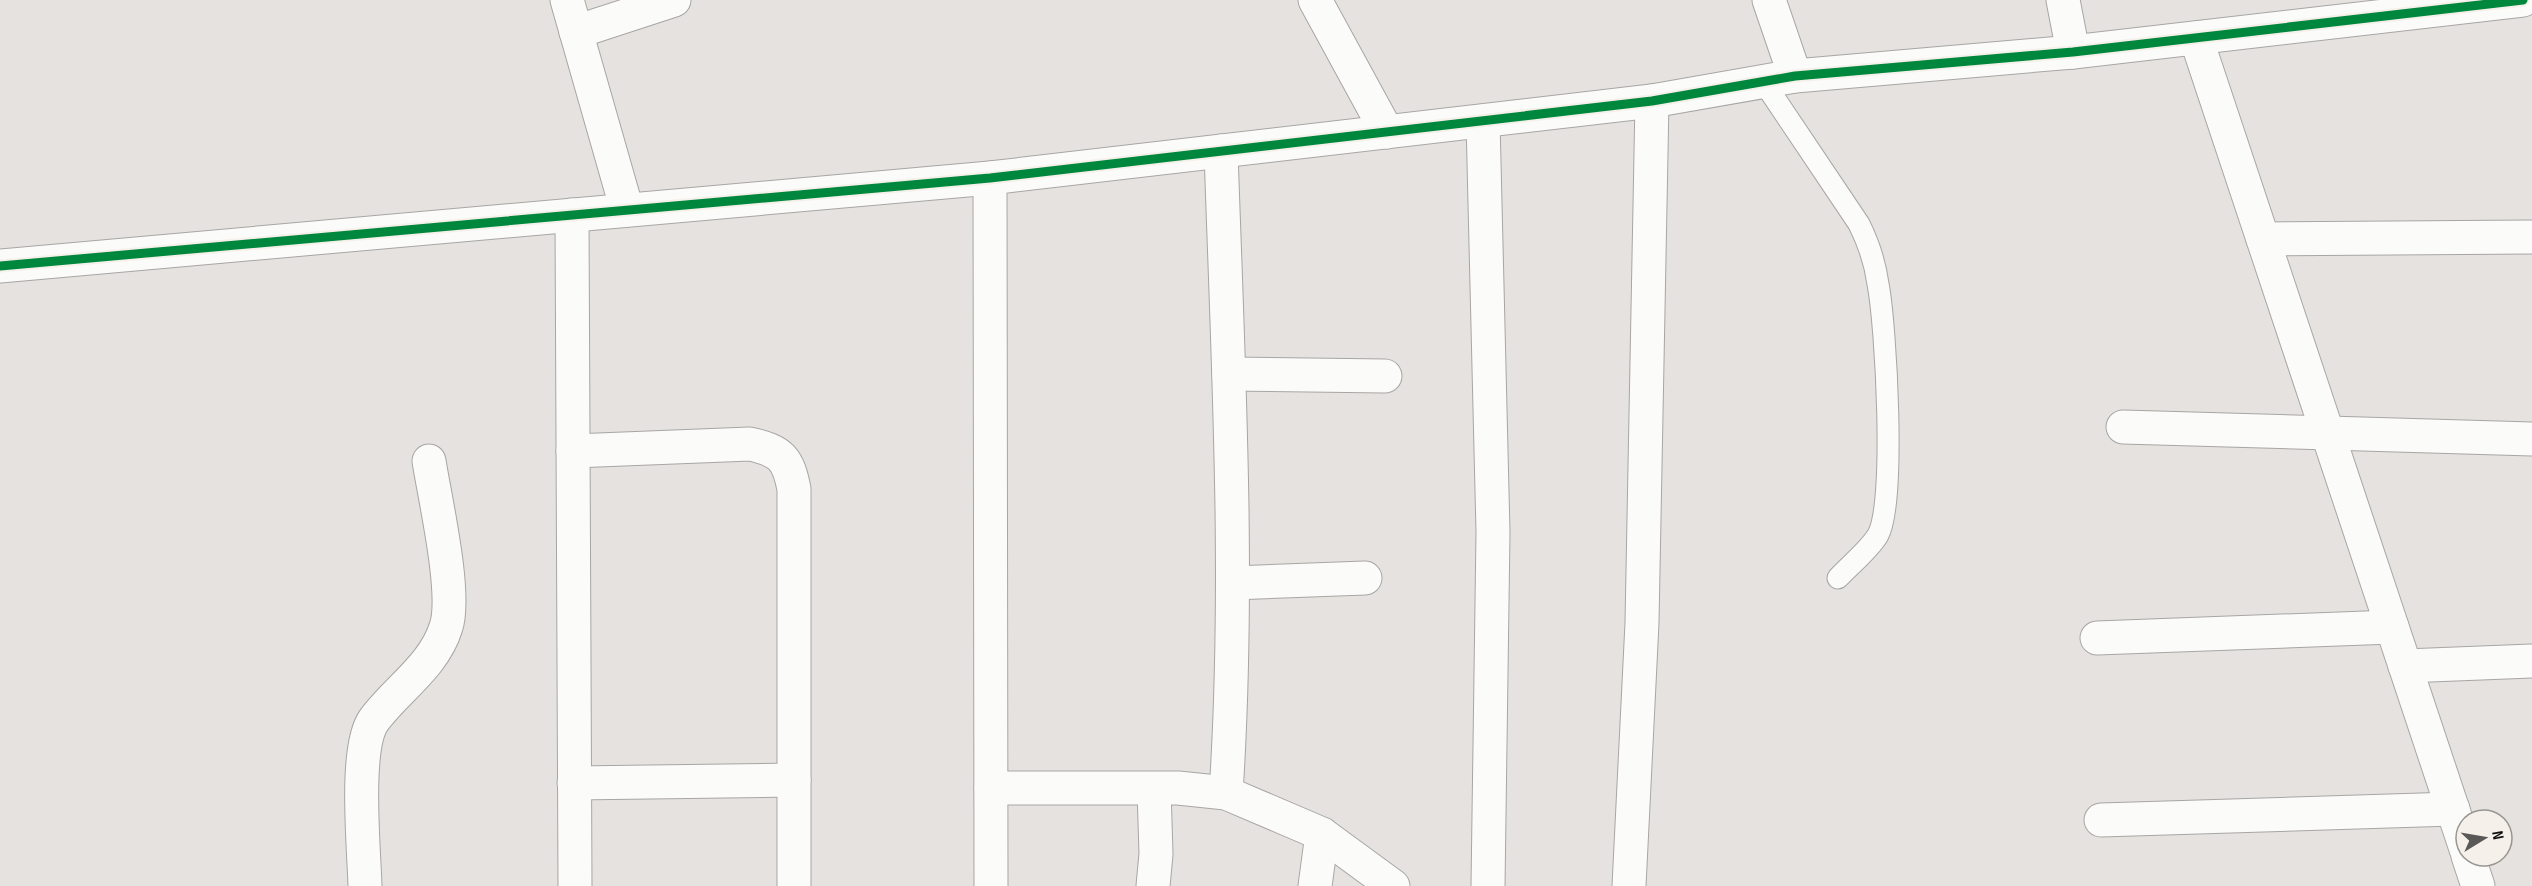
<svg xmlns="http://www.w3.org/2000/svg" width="2532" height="886" font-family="'Sofia Sans Condensed',sans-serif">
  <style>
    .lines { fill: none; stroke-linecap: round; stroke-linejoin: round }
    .service-casing { stroke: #a8a6a4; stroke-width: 23 }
    .minor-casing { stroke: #a8a6a4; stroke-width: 35 }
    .service { stroke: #fbfbfa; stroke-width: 21 }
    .minor { stroke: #fbfbfa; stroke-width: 33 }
    .cycleway-casing { stroke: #f5f0ea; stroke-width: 13 }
    .cycleway { stroke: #00873e; stroke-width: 9 }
  </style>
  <rect width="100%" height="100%" fill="#e5e2e0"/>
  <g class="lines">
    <g class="service-casing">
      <path id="service" d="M1763,81L1859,224C1869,244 1875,262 1878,284C1886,326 1896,502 1878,535C1869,550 1850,565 1838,578"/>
    </g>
    <g class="minor-casing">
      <g id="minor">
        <path d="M567,0L627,210"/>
        <path d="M1315,0L1387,132"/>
        <path d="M1769,0L1795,76"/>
        <path d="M2063,0L2073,52"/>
        <path d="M576,32L674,0"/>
        <path d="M2196,38L2466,849"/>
        <path d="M1483,121L1493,532L1488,886"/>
        <path d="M1221,151C1228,365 1240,579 1226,793"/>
        <path d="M990,178L991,886"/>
        <path d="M572,215L575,886"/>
        <path d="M2263,239L2532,237"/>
        <path d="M0,266L990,178L1652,101L1795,76L2073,52L2523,0"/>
        <path d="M1229,374L1385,376"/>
        <path d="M2123,427L2532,439"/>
        <path d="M573,451L750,444C781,451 788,458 794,489V886"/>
        <path d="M1233,583L1365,578"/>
        <path d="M2097,638L2392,627"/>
        <path d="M2405,666L2532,661"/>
        <path d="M574,783L794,780"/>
        <path d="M991,788H1178L1226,793L1322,834L1393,886"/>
        <path d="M2101,820L2453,809"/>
        <path d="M2468,856L2478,886"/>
        <path d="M365,886C364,849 354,747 374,720C397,689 434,666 446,627C457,594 435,499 429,461"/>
        <path d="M1153,886L1156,854L1154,789"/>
        <path d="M1315,886L1322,834"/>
        <path d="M1629,886L1642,623L1652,101"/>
      </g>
    </g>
    <use href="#service" class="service"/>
    <use href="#minor" class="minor"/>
    <g class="cycleway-casing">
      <path id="cycleway" d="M0,266L990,178L1652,101L1795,76L2073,52L2523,0"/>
    </g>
    <use href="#cycleway" class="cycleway"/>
  </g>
  <g transform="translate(2484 838) rotate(79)"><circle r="28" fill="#f5f0ea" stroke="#999692" stroke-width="1.5"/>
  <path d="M0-4.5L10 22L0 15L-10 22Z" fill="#5b5957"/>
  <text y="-9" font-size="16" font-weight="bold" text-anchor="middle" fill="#100f0d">N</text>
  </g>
</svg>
